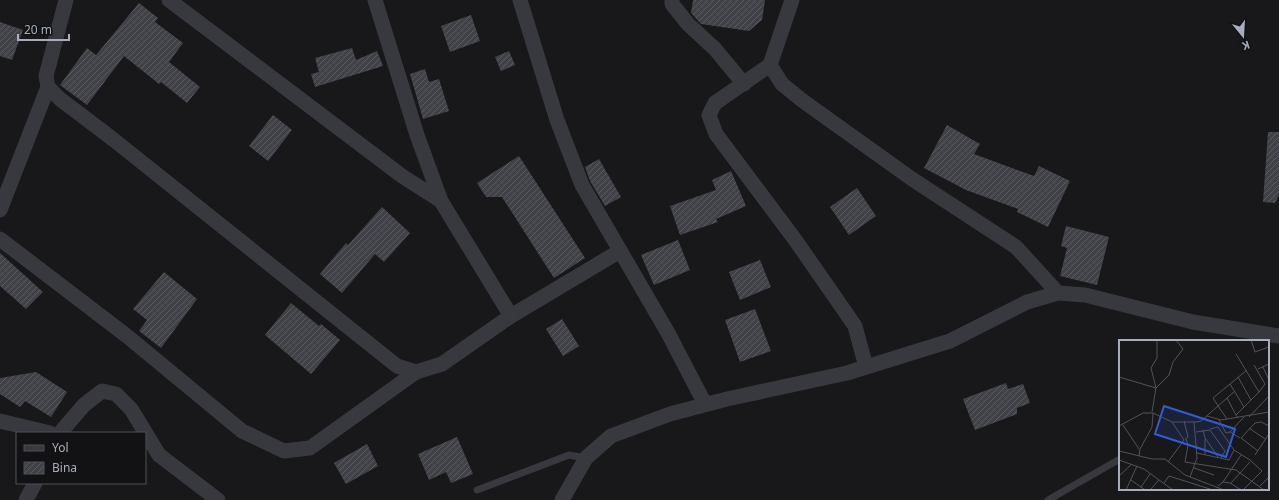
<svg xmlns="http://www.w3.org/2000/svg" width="1279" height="500" font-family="'Noto Sans',sans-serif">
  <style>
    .building { fill: url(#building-hatch) }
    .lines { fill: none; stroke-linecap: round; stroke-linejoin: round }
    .lane { stroke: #38393f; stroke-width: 7 }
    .street { stroke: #38393f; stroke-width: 15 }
    .inset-road { fill: none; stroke: #52535a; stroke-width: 1 }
    .view { fill: #325cd4; fill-opacity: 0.15; stroke: #325cd4; stroke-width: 2 }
    .inset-edge { fill: none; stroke: #a8adbb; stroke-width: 2 }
  </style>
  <defs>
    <pattern id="building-hatch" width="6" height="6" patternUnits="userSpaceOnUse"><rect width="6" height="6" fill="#414247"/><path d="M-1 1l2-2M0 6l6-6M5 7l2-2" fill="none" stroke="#5a5b60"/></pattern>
  </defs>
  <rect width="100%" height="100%" fill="#18171a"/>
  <g class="building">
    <path d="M693,0H765L762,20L749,31L701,24L691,13Z"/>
    <path d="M139,3L158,18L155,22L183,43L169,62L200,87L187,103L161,82L159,84L124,56L87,105L60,85L87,48L96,55Z"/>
    <path d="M471,15L480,41L450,52L441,26Z"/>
    <path d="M0,22L23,30L12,60L0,56Z"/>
    <path d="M352,48L356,60L377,51L383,66L315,87L311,74L319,72L315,58Z"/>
    <path d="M509,51L515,65L501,71L495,57Z"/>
    <path d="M425,69L429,82L439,79L449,111L423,119L410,74Z"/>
    <path d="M273,115L292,130L268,161L249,146Z"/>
    <path d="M947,125L980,144L974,154L1034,176L1039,166L1070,181L1048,227L1017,212L1018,209L966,190L924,168Z"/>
    <path d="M1268,132H1279V195L1275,203L1263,202Z"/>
    <path d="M519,156L585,258L554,278L502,197H486L477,183Z"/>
    <path d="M599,159L621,197L605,206L590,181L585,167Z"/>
    <path d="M731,171L746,206L716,219L718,222L680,235L670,206L716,190L712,180Z"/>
    <path d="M857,188L876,216L849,235L830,207Z"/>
    <path d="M382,207L410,233L384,262L375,254L342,293L320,274L346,243L348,245Z"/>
    <path d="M1066,226L1109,237L1097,285L1060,276L1067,248L1061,246Z"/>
    <path d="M678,240L690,270L654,285L641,255Z"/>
    <path d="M0,253L43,292L26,309L0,286Z"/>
    <path d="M760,260L771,287L740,300L729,272Z"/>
    <path d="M164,272L197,299L161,348L139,331L147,320L133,309Z"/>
    <path d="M291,303L319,326L321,324L340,340L311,374L265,335Z"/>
    <path d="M755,309L771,351L740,362L725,320Z"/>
    <path d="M562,319L579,346L563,356L546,329Z"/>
    <path d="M36,372L67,392L51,417L25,401L20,407L0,394V378Z"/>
    <path d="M1006,383L1008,389L1023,384L1030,403L1017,408V414L975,430L963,399Z"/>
    <path d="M457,437L473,474L451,483L446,472L429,480L418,454Z"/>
    <path d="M367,444L378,466L346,484L334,463Z"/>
  </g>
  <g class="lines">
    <g class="lane">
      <path d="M477,490L569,455L586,458"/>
      <path d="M1048,500L1120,459"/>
    </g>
    <g class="street">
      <path d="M66,0L46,76L48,87L60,99L114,140L397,366L416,372L442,364L511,316L620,251"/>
      <path d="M169,0L402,176L441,201L511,316"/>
      <path d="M375,0L417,135L441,201"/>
      <path d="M520,0L557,120L582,185L668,333L705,404"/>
      <path d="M672,0V4L688,24L715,49L744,84"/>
      <path d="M792,0L770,65L782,84L803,101L912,179L1016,247L1058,293"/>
      <path d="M770,65L715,103L709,115L716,134L796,241L855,326L866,367"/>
      <path d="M0,210L48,87"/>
      <path d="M0,239L127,336L242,431L284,451L310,448L416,372"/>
      <path d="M0,421L50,433"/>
      <path d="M60,433L84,405L102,391L116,394L131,409L159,455L218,500"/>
      <path d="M26,500L35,483"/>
      <path d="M562,500L586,458L611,436L670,414L727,399L847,373L950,341L1027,302L1058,293L1085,295L1193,322L1279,336"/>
    </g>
  </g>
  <g transform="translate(1119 340)">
    <rect width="150" height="150" fill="#18171a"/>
    <path class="inset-road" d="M132,0L136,12L150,7M117,14L140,52L117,75L119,78M135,25L146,44L140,52M144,27L150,40M139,29L150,24M0,37L37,48M119,37L132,60M111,44L125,67M37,48L50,35L54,22L64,9L57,0M116,51L99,66L94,58L128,30M108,58L117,75M33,72L37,48L32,28L38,18V0M34,73L53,82H77L82,81L99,66L108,79L150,72M88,76L102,80L108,79M130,77L150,56M100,80L107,93L111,92L121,98M65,81L69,97L66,99M4,85L20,109M0,86L24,73H34L33,87L21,109L20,116M130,88L146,99M91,89L99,87L115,110M84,90L86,98L99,117M77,92L91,90L106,111L102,118M111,92L125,77M67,99L69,105L66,122L117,130L145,150M0,111L33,119H46L66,135L105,150M139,111L122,98L136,83L142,82L150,86M78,113L110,120L115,110L131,120L143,131L124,150M86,114V99M136,115L150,94M0,120L25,129L54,150M49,122L65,100L53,82M75,128L95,135M0,136L13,124M71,137L78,118L75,82M12,140L26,150M104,142L122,115M45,143L50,136L94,150M112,143L131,122M99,146L104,142L111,143L122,150M141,146L150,137M22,147L31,134M7,150L18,126M31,150L40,140"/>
    <path class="view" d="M45,66L116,89L107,117L36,94Z"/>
    <rect width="150" height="150" class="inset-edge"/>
  </g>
  <rect x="16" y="432" width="130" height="52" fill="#121215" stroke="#4e5057"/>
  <rect x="24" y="445" width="20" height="6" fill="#38393f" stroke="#4e5057"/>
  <text x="52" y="452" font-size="12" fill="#a8adbb">Yol</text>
  <rect x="24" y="462" width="20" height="12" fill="url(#building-hatch)" stroke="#4e5057"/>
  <text x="52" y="472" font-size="12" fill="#a8adbb">Bina</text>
  <g transform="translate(1243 36) rotate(162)" stroke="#121215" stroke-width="3" paint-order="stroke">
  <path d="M0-3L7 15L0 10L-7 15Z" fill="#a8adbb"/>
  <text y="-6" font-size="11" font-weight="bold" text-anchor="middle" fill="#a8adbb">K</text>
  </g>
  <path d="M18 34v6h51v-6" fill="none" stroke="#a8adbb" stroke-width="2"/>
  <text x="24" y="34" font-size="12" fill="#a8adbb" stroke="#121215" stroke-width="3" paint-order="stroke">20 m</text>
</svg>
